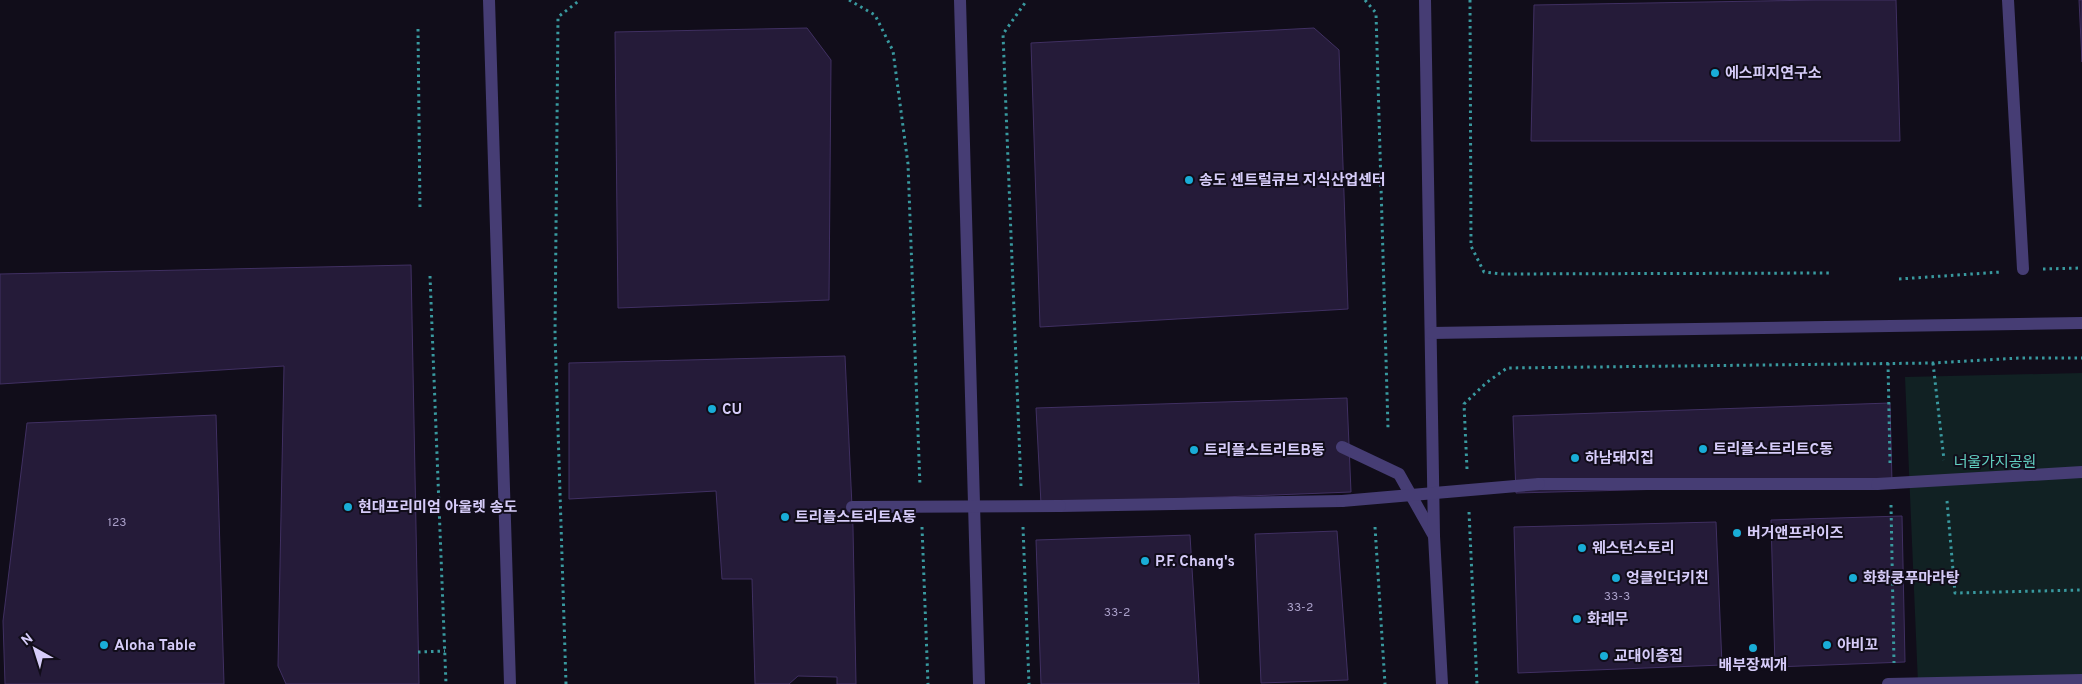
<svg xmlns="http://www.w3.org/2000/svg" width="2082" height="684" font-family="Overpass,'Noto Sans KR',sans-serif">
  <style>
    .green { fill: #112123 }
    .building { fill: #251b39; stroke: #403062 }
    .lines { fill: none; stroke-linecap: round; stroke-linejoin: round }
    .path { stroke: #39999f; stroke-width: 3; stroke-dasharray: 2.5 4; stroke-linecap: butt }
    .service { stroke: #463d74; stroke-width: 12 }
    .pedestrian { stroke: #463d74; stroke-width: 12 }
    .minor { stroke: #463d74; stroke-width: 12 }
    .pedestrian-bridge { stroke: #463d74; stroke-width: 12 }
    .poi-dot { fill: #19add7; stroke: #110d1a; stroke-width: 2 }
    .labels { text-anchor: middle; stroke-width: 4; stroke-linejoin: round; paint-order: stroke }
    .number-label { font-size: 12px; fill: #aaa0c9 }
    .poi-label { font-size: 15px; font-weight: bold; fill: #d6ccf9; stroke: #110d1a; text-anchor: start }
    .park-label { font-size: 15px; fill: #61cfc1; stroke: #110d1a }
  </style>
  <rect width="100%" height="100%" fill="#110d1a"/>
  <path class="green" d="M2082,373V684H1918L1905,377Z"/>
  <g class="building">
    <path d="M1818,0H1896L1900,141H1531L1534,5Z"/>
    <path d="M2079,0H2082V62Z"/>
    <path d="M807,28L831,60L829,300L618,308L615,32Z"/>
    <path d="M1314,28L1339,50L1348,309L1040,327L1031,43Z"/>
    <path d="M411,265L419,684H286L278,666L284,366L0,384V274Z"/>
    <path d="M845,356L853,528L856,684H837V677L798,676L789,684H755L752,579H722L716,491L569,499V363Z"/>
    <path d="M1347,398L1351,492L1041,504L1036,408Z"/>
    <path d="M1890,403L1892,483L1516,493L1513,416Z"/>
    <path d="M216,415L224,684H5L3,621L27,423Z"/>
    <path d="M1902,516L1905,662L1775,667L1771,520Z"/>
    <path d="M1716,522L1722,665L1518,673L1514,527Z"/>
    <path d="M1337,531L1348,680L1261,683L1255,534Z"/>
    <path d="M1190,535L1199,684H1041L1036,540Z"/>
  </g>
  <g class="lines">
    <g class="path">
      <path d="M849,0L875,15L893,51L908,164L920,486"/>
      <path d="M1365,0L1376,13L1388,428"/>
      <path d="M1470,0L1471,246L1484,272L1501,274L1829,273"/>
      <path d="M418,29L420,210"/>
      <path d="M2043,269L2082,268"/>
      <path d="M430,276L446,684"/>
      <path d="M1899,279L2001,272"/>
      <path d="M1888,363L1890,463"/>
      <path d="M1933,363L1944,460"/>
      <path d="M1467,469L1464,404L1486,383L1507,368L1933,363L2019,358H2082"/>
      <path d="M1021,486L1003,34L1027,0"/>
      <path d="M1947,501L1955,593L2082,590"/>
      <path d="M1891,505L1894,663"/>
      <path d="M1469,512L1477,684"/>
      <path d="M922,527L928,684"/>
      <path d="M1023,527L1029,684"/>
      <path d="M1375,527L1385,684"/>
      <path d="M418,652L445,651"/>
      <path d="M566,684L555,334L558,17L580,0"/>
    </g>
    <path class="service" d="M1342,447L1399,474L1434,536"/>
    <g class="pedestrian">
      <path d="M2008,0L2023,269"/>
      <path d="M1539,484H1877"/>
      <path d="M1060,506L1342,501"/>
      <path d="M1888,684L2082,680"/>
    </g>
    <g class="minor">
      <path d="M489,0L510,684"/>
      <path d="M960,0L979,684"/>
      <path d="M1425,0L1434,536L1442,684"/>
      <path d="M1431,333L2082,323"/>
    </g>
    <g class="pedestrian-bridge">
      <path d="M1877,484L2082,472"/>
      <path d="M1342,501L1539,484"/>
      <path d="M852,507L1060,506"/>
    </g>
  </g>
  <g class="poi-dot">
    <circle cx="1715" cy="73" r="5"/>
    <circle cx="1189" cy="180" r="5"/>
    <circle cx="712" cy="409" r="5"/>
    <circle cx="1703" cy="449" r="5"/>
    <circle cx="1194" cy="450" r="5"/>
    <circle cx="1575" cy="458" r="5"/>
    <circle cx="348" cy="507" r="5"/>
    <circle cx="785" cy="517" r="5"/>
    <circle cx="1737" cy="533" r="5"/>
    <circle cx="1582" cy="548" r="5"/>
    <circle cx="1145" cy="561" r="5"/>
    <circle cx="1616" cy="578" r="5"/>
    <circle cx="1853" cy="578" r="5"/>
    <circle cx="1577" cy="619" r="5"/>
    <circle cx="104" cy="645" r="5"/>
    <circle cx="1827" cy="645" r="5"/>
    <circle cx="1753" cy="648" r="5"/>
    <circle cx="1604" cy="656" r="5"/>
  </g>
  <g class="labels">
    <g class="number-label">
      <text x="117" y="526">123</text>
      <text x="1617" y="600">33-3</text>
      <text x="1300" y="611">33-2</text>
      <text x="1117" y="616">33-2</text>
    </g>
    <g class="poi-label">
      <text x="1725" y="78">에스피지연구소</text>
      <text x="1199" y="185">송도 센트럴큐브 지식산업센터</text>
      <text x="722" y="414">CU</text>
      <text x="1713" y="454">트리플스트리트C동</text>
      <text x="1204" y="455">트리플스트리트B동</text>
      <text x="1585" y="463">하남돼지집</text>
      <text x="358" y="512">현대프리미엄 아울렛 송도</text>
      <text x="795" y="522">트리플스트리트A동</text>
      <text x="1747" y="538">버거앤프라이즈</text>
      <text x="1592" y="553">웨스턴스토리</text>
      <text x="1155" y="566">P.F. Chang's</text>
      <text x="1626" y="583">엉클인더키친</text>
      <text x="1863" y="583">화화쿵푸마라탕</text>
      <text x="1587" y="624">화레무</text>
      <text x="114" y="650">Aloha Table</text>
      <text x="1837" y="650">아비꼬</text>
      <text x="1614" y="661">교대이층집</text>
      <text x="1753" y="670" text-anchor="middle">배부장찌개</text>
    </g>
    <g class="park-label">
      <text x="1995" y="467">너울가지공원</text>
    </g>
  </g>
  <g transform="translate(35 649) rotate(321)" stroke="#110d1a" stroke-width="4" paint-order="stroke">
  <path d="M0-4L9 19L0 12L-9 19Z" fill="#d6ccf9"/>
  <text y="-8" font-size="14" font-weight="bold" text-anchor="middle" fill="#d6ccf9">N</text>
  </g>
</svg>
